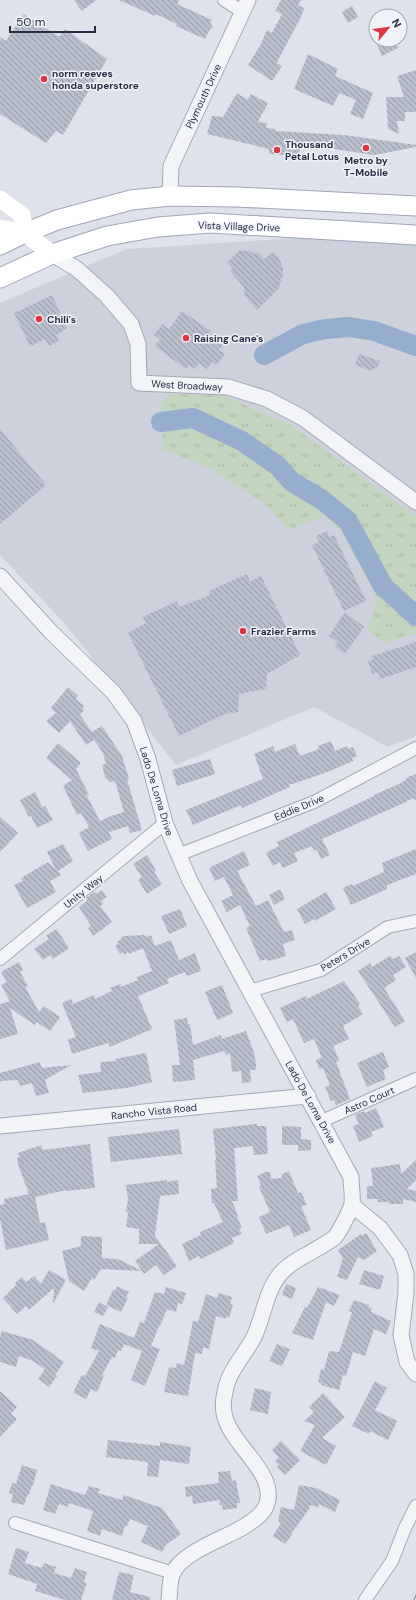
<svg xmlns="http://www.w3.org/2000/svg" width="416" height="1600" font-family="'DM Sans',sans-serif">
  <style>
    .built { fill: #cdd1dc }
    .grass { fill: url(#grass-tufts) }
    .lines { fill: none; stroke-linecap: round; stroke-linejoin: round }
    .river { stroke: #96adce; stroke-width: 20 }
    .building { fill: url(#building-back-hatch) }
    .minor-casing { stroke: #a4a8b5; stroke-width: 14 }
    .tertiary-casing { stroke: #a4a8b5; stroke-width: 17 }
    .primary-casing { stroke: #9da5b7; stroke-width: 21 }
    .minor { stroke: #f2f4f8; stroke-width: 12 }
    .tertiary { stroke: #f2f4f8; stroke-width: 15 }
    .secondary { stroke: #fff; stroke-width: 17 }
    .primary { stroke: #fff; stroke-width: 19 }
    .tram { stroke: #768095; stroke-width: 1 }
    .poi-dot { fill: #dd3543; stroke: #eff2f7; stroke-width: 1.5 }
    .labels { text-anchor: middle; stroke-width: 3; stroke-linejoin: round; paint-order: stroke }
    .poi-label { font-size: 10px; font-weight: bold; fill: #262e43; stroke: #eff2f7; text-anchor: start }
    .street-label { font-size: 10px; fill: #262e43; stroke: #eff2f7 }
  </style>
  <defs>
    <pattern id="grass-tufts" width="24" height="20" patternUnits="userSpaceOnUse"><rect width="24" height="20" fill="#c3d5bf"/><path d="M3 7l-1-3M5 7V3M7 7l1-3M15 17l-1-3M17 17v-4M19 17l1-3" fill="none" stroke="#a7b7a5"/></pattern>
    <pattern id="building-back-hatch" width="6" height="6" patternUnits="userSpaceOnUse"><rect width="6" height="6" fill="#b8beca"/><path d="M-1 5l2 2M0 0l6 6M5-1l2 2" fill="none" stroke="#959ba6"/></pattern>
  </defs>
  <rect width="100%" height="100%" fill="#dfe2ea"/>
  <path class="built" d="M328,236L416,244V736L388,747L314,707L176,765L66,625L0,555V303L127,249Z"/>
  <path class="grass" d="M171,394L222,395L289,424L416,516V633L383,643L368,629L377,598L340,530L324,516L289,530L264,503L207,467L163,450L161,402Z"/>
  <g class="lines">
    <g class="river">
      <path d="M264,355L303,334L325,329L349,327L374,331L416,346"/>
      <path d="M161,422L193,418L242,441L278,466L292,482L321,499L348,521L383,586L416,616"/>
    </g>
  </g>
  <g class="building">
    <path d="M74,0H96L82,11Z"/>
    <path d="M119,0H179L177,4L212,20L210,22L213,28L210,29L205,39L176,26L177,24L156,14L155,16Z"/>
    <path d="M281,0H301L298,5L304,8L301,17L278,60L277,63L282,66L272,81L248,65L260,46L267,30L272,33L282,14L275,11Z"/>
    <path d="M352,6L358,17L348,23L342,12Z"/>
    <path d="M24,14L59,37L65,29L107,59L63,135L56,131L46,143L0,114V37L6,41Z"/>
    <path d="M375,40H395L398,48L382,56Z"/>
    <path d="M308,54L338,69L335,76L373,93L363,119L350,114L356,100L339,93L333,106L294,89Z"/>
    <path d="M416,70V112H405V121H397L399,134L388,129L386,97H404L397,76Z"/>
    <path d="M237,93L248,100L251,94L268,103L258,122L267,123L266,128L275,129V131L344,135L416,145V147L374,155L328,148L300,147L299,156L269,154V149L207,134L212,116L223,117Z"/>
    <path d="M240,250L252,252L254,254L258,252L264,259L273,252L279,258L283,268V277L281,279L279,288L257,310L245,296L244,287L230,271L232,268L227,262Z"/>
    <path d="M52,295L67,328L56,335L59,341L49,346L45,339L30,346L14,313Z"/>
    <path d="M182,311L211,331L209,334L223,345L219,350L225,354L217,365L212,362L207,369L199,363L195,369L189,365L186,369L155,346L160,339L154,335L162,324L169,329Z"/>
    <path d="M359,354L380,361L377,369L374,368L372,371L355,365Z"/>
    <path d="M0,429L46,485L0,524Z"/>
    <path d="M327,531L330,537L334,535L366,601L344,611L312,545L319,542L316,536Z"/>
    <path d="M247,574L250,582L261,576L300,655L267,674L266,689L239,694L238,712L225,714L179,736L128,633L146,623L143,617L177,601L179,607L210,595L209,591Z"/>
    <path d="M345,612L364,627L345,654L335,647L338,642L329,636Z"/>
    <path d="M416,642V667L380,679L378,672L372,674L368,661L373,660L372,656Z"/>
    <path d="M68,687L78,696L76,699L84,706L82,708L84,710L80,715L92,732L102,726L122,756L129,779L127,780L142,830L130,833L128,826L109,832L112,839L88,851L79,833L89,827L81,813L77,815L63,786L72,780L46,758L58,743L81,763L76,769L89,795L86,794L100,821L111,816L124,812L115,781L110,782L105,777L102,765L106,764L103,753L94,740L86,745L70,721L59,733L46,721L56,713L51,708Z"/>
    <path d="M331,741L335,751L347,746L348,749L353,747L357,756L352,758L353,761L325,773L289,785L290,787L242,808L241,805L193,825L186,810L263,779L254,754L273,746L275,752L295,744L300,756L319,749L318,746Z"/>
    <path d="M210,759L215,774L177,786L172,770Z"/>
    <path d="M416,774V801L414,798L406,801V802L322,839L330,855L321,859L317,850L314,851L312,846L294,853L298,861L283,868L280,862L273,866L266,853L279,846L277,842L374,796V795L401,783L407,779L406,778Z"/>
    <path d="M35,792L42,807L45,806L53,820L37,828L31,816L29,817L20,800Z"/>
    <path d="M0,817L18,833L0,852Z"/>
    <path d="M63,844L73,861L58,871L61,875L50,881L56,892L27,908L14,885L23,881L21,878L48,862L56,870L47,852Z"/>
    <path d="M416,849V874L387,885V889L351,905L343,888L352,884L353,886L384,872L382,863Z"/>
    <path d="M244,851L250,865L237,871L256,906L268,900L284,932L292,930L295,940L283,944L286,956L268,961L267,959L260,961L246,928L250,926L240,905L227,912L221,901L233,895L224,877L215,881L209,868Z"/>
    <path d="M147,855L156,871L154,872L162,884L147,894L138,880L142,877L133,864Z"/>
    <path d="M280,889L285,899L274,905L269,895Z"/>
    <path d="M102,890L107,897L101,901L103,904L100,906L112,922L93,936L88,928L91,926L79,907L87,901L86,898L94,892L96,894Z"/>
    <path d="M326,892L336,909L315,921L314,919L305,924L297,909Z"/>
    <path d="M180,909L187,926L169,934L161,916Z"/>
    <path d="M56,929L69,948L53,959L50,955L43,960L34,949L49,939L46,936Z"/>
    <path d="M144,935L146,937L151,935L155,946L171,940L179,960L195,953L201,971L187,976L185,972L167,979L169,983L138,996L152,1029L110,1047L108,1043L72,1054L68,1039L76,1037L62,1003L71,999L73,1004L94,995L95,999L112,991L110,988L120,984L121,987L138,980L137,977L152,971L143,948L129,954L128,952L124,955L123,952L120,954L115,946L118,944L117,942L121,939L123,936Z"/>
    <path d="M416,952V978L405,958Z"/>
    <path d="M390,956L393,959L399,956L406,967L393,975L396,980L384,988L405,1021L395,1027L358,971L370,963L372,967Z"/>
    <path d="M19,962L23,970L20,972L28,986L25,987L39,1012L44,1006L60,1017L50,1031L37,1022L35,1025L10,1008L18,1034L0,1039V1004L10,1001L1,985L7,982L1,972Z"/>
    <path d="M344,981L360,1004L358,1006L363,1014L343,1026L349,1039L333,1046L339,1060L336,1062L350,1099L336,1105L334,1100L331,1101L325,1087L330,1085L323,1068L319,1069L316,1060L322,1058L314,1039L304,1043L293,1019L287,1022L280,1008L306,996L307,999Z"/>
    <path d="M222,985L233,1013L217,1020L205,992Z"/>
    <path d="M187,1018L188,1024H190L193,1045L221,1035L222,1039L246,1031L254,1053L256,1065V1070H250L251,1082L242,1083L241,1071L232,1072L230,1053L227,1055L224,1051L193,1060L195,1080L173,1082L172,1065H180L174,1020Z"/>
    <path d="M383,1052L389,1067L383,1070L386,1079L367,1087L357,1063Z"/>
    <path d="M146,1053L152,1082L127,1088L83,1093L78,1075L101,1072L100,1062L116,1061L115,1059Z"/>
    <path d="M40,1062L42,1068L71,1065L45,1080L49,1093L36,1096L32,1083L20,1086L18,1080L0,1081V1073Z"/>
    <path d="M376,1108L384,1127L371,1132L373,1136L359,1142L353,1126L359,1124L355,1115L364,1111L365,1113Z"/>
    <path d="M257,1124V1126H266L268,1154L254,1155L253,1146L234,1148L238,1201H232L238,1216L237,1217L242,1228L239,1229L242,1234L232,1238L234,1243L201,1259L199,1256L189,1261L182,1244L201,1235L200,1232L223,1222L214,1203H212L211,1189L217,1188L215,1160H216L213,1129Z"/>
    <path d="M282,1126L301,1127V1139L311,1140V1150L298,1151V1145H282Z"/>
    <path d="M179,1129L182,1154L111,1162L108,1137Z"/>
    <path d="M90,1144L95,1188L67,1191V1190L35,1197L40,1223L45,1222L49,1240L6,1250L0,1219V1205L5,1204L4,1199L29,1194L18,1164L17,1158L20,1157L18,1153L41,1145L43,1150Z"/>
    <path d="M416,1160V1180L407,1189L416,1191V1202L403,1199V1204H389V1202H378V1199H367V1186H373L371,1168L400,1164L401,1174Z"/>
    <path d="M289,1171L298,1193L301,1192L307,1205L301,1206L311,1230L294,1237L289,1225L266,1234L259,1217L270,1212L259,1187L261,1186L257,1176L265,1172H270L271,1179L282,1178V1174Z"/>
    <path d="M167,1180V1182L178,1180L179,1194L160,1196L155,1236L177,1266L164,1275L156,1265L144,1274L142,1271L101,1269L94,1280L92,1278L84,1291L69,1281L62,1251L81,1246V1236L102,1237V1258L118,1259L142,1271L135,1261L159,1244H139V1229L126,1227L128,1213L126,1212L128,1199L126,1185Z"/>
    <path d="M366,1233L377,1251L364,1260L358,1257L347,1280L337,1277L343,1258L338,1250L361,1234L362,1236Z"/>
    <path d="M49,1270L66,1280L53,1304L54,1288L29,1310L26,1306L17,1314L3,1298L16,1285L15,1283L22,1277L26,1282L34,1276L41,1284Z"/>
    <path d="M364,1270L384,1276L380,1290L359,1284Z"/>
    <path d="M286,1284L296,1288L292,1299L282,1295Z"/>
    <path d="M117,1286L129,1292L126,1297L128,1298L121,1312L106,1305L113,1290L115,1291Z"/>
    <path d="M166,1287L186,1293L182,1304L178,1303L176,1312L167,1309L160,1326H159L151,1346L160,1349L145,1386L131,1380L142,1351L124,1344L121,1351L118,1350L115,1358L112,1357L102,1375L104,1376L97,1392L91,1389L86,1399L74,1393V1390L82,1375L85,1376L99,1351L91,1348L100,1324L134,1338L140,1322L144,1323L155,1292L164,1294Z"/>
    <path d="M318,1287L340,1295L334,1306L326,1302L313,1340L292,1333L305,1307L307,1308Z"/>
    <path d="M219,1293L232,1297L230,1304L233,1305L229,1318L226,1317L225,1319L216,1316L209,1349L203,1347L202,1354L195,1353L188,1396L164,1392L169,1367L176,1368L177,1363L184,1365L193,1321L198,1322L206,1294L217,1298Z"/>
    <path d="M354,1300L369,1305L368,1307L372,1308L371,1312L391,1321L386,1334L374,1329L365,1356L353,1352L346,1376L343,1375L339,1390L321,1385L322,1383L318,1382L321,1369L324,1370L329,1351L339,1352L352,1312L349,1311Z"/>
    <path d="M99,1302L108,1307L103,1316L94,1312Z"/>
    <path d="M2,1331L33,1340L64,1362L55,1375L57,1376L49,1387L38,1379L45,1369L31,1360L19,1356L16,1367L0,1362V1337Z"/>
    <path d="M277,1344L290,1349L282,1366L269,1361Z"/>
    <path d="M375,1381L387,1388L375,1410L397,1421L388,1440L370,1431L369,1434L352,1426Z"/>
    <path d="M255,1388L271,1392L268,1414L250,1410Z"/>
    <path d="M0,1391L17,1407L11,1414L17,1419L0,1437Z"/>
    <path d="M323,1393L345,1417L322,1438L336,1446L326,1465L300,1451L315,1425L304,1421L314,1412L309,1407Z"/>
    <path d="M108,1440L160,1446V1442L191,1447L189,1464L160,1460L158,1477L147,1476L148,1462L106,1457Z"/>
    <path d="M281,1441L300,1460L285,1475L277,1467L279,1465L275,1461L279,1458L272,1450Z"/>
    <path d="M22,1465L37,1470L33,1486L32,1485L29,1495H27L24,1505L11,1502L13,1494L9,1493L12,1483L16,1484Z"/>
    <path d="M230,1471L232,1481L236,1480L240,1503H237V1508L223,1510L222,1505H220L219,1500L193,1504L192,1496L186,1497L185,1487L219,1483L218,1472Z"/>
    <path d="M51,1484L85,1495L89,1486L100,1489L98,1493L122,1500L124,1495L162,1508L181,1534L166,1545L162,1552L141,1542L148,1526L130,1519L127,1526H125L122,1536L102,1529L100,1536L87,1531L93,1511L69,1503L68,1507L59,1504L55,1514L43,1510Z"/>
    <path d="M299,1485L316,1488L340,1500L335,1512L319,1504L318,1507L310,1505L309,1509L291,1534L292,1535L285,1544L273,1536L281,1523L278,1521L281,1507L294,1510Z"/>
    <path d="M16,1548L29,1552L25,1563L42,1568L44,1563L56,1567L54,1573L71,1578L75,1568L87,1572L84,1582L87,1583L81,1600H65L35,1591L37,1584L8,1574Z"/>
    <path d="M119,1572L134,1575L130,1592L150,1597V1600H112Z"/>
  </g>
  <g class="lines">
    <g class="minor-casing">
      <g id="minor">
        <path d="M224,0L243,12"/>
        <path d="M178,855L314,802L416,748"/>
        <path d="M0,959L165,823"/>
        <path d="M250,991L321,970L388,927L416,921"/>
        <path d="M322,1121L416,1079"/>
        <path d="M15,1523L173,1573"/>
        <path d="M365,1600L392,1561L405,1528L416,1506"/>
      </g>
    </g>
    <g class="tertiary-casing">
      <g id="tertiary">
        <path d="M170,196L171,166L248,0"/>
        <path d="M52,254L77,269L107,296L131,324L138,344L139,383L228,387L267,399L303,418L416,502"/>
        <path d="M0,576L51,632L113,692L134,721L148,759L165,823L190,881L351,1177C351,1185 353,1195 352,1204C351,1209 338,1235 334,1238C326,1244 316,1249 308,1254C298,1259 289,1264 281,1273C265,1291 264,1318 253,1339C243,1357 228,1372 225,1392C222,1404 223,1416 229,1427C240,1451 280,1479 265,1508C260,1517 252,1521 245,1526C224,1539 182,1552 173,1573C169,1581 170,1591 169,1600"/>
        <path d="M0,1126L308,1096"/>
        <path d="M352,1205L380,1228L400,1255L406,1274V1293L401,1335L407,1362L416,1374"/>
      </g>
    </g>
    <g class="primary-casing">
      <g id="primary">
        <path d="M0,245L25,233L57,220L131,200L170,196L237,197L416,206"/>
        <path d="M0,278L52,254L107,236L158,227L210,223L416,235"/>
      </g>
    </g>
    <use href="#minor" class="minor"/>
    <use href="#tertiary" class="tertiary"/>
    <g class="secondary">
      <path d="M0,199L22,215L25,233"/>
      <path d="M0,228L25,233L52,254"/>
    </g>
    <use href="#primary" class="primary"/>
    <path class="tram" d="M414,1600L416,1595"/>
  </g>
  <g class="poi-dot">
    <circle cx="44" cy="79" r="4"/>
    <circle cx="366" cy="148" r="4"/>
    <circle cx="277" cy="150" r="4"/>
    <circle cx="39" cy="319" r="4"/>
    <circle cx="186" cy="338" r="4"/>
    <circle cx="243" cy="631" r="4"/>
  </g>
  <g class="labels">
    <g class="poi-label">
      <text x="52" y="77">norm reeves<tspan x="52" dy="12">honda superstore</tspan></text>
      <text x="285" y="148">Thousand<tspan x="285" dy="12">Petal Lotus</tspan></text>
      <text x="366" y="164" text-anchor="middle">Metro by<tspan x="366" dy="12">T-Mobile</tspan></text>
      <text x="47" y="323">Chili's</text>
      <text x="194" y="342">Raising Cane's</text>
      <text x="251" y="635">Frazier Farms</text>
    </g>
    <g class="street-label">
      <text transform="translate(203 96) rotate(-65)" y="4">Plymouth Drive</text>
      <text transform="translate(239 226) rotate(2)" y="4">Vista Village Drive</text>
      <text transform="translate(187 385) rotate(3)" y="4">West Broadway</text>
      <text transform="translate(157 791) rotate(73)" y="4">Lado De Loma Drive</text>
      <text transform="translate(299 807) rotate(-23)" y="4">Eddie Drive</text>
      <text transform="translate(83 891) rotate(-39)" y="4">Unity Way</text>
      <text transform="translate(345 954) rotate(-31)" y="4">Peters Drive</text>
      <text transform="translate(369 1100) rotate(-24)" y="4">Astro Court</text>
      <text transform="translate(311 1102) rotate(61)" y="4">Lado De Loma Drive</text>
      <text transform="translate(154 1111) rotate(-6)" y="4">Rancho Vista Road</text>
    </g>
  </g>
  <g transform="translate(388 28) rotate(61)"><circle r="19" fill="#eff2f7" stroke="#9fa4af"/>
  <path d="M0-3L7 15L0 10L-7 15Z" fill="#dd3543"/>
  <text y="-6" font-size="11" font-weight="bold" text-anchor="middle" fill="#262e43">N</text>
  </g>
  <path d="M10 26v6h85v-6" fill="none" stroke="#262e43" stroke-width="2"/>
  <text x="16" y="26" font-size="12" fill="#262e43" stroke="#eff2f7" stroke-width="3" paint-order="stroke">50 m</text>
</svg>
